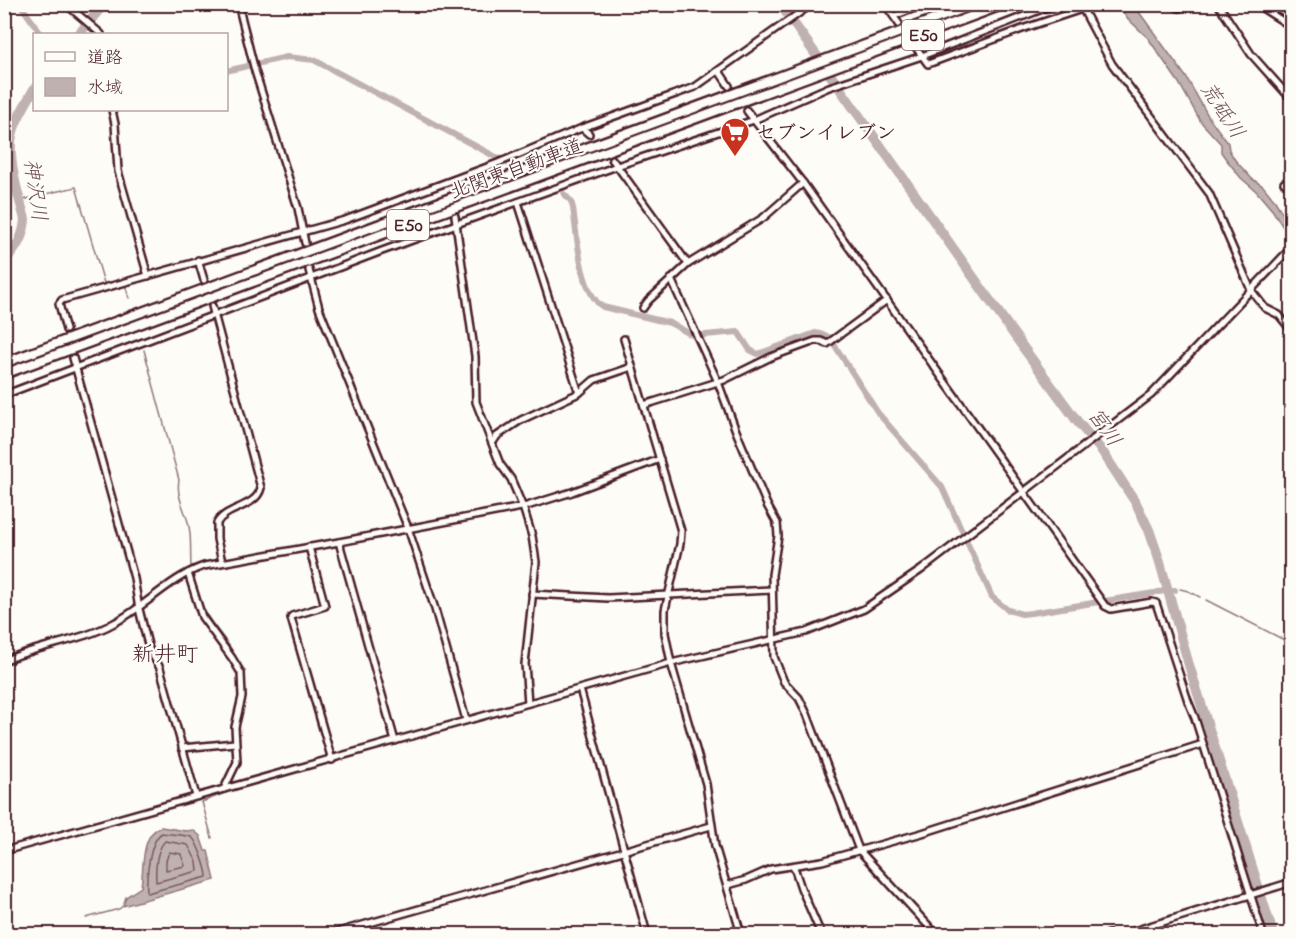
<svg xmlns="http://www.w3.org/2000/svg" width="1296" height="939" font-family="'Indie Flower','Klee One',sans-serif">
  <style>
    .water { fill: #c0b1b1; stroke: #91777b; stroke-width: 1.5 }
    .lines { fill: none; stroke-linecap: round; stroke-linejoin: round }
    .shore { stroke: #795961; stroke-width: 1.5 }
    .stream { stroke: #91777b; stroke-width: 1.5 }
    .canal { stroke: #c0b1b1; stroke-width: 6 }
    .river { stroke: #c0b1b1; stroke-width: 10 }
    .minor-tunnel { stroke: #d9d0ce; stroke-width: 5; stroke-dasharray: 5 2.5; stroke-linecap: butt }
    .minor-casing { stroke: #4a1f2b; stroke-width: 10 }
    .highway-casing { stroke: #4a1f2b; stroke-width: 13 }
    .minor { stroke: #fdfcf7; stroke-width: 5 }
    .highway { stroke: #fdfcf7; stroke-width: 8 }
    .labels { text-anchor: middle; stroke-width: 4.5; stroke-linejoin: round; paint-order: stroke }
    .shield { fill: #fdfcf7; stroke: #806168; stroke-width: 1.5 }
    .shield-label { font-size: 18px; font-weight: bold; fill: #4a1f2b }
    .poi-label { font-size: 20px; font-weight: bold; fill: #4a1f2b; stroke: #fdfcf7; text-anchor: start }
    .street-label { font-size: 20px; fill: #4a1f2b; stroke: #fdfcf7 }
    .water-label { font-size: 21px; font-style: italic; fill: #73525a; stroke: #fdfcf7 }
    .quarter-label { font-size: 22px; fill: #4a1f2b; stroke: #fdfcf7 }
  </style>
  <rect width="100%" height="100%" fill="#fdfcf7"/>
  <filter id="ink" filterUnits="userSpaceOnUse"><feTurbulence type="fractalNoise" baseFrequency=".0167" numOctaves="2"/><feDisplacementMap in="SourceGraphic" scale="12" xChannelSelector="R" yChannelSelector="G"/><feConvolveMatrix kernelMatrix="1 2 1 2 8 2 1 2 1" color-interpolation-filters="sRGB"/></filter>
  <g filter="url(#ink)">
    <g class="water">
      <path d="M1117,5H1134L1186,77L1210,119L1228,143L1229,150L1235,160L1252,179L1263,186L1275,201L1291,227V240L1273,211L1256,191L1241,178L1226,159L1221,152V144L1201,122L1179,83L1148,38L1128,19Z"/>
      <path d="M161,827L186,831L193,830L200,836L205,851H208L215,880L123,906L126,897L141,887C144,869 140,834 161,827Z"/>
    </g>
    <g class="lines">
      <g class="shore">
        <path d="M162,833C169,834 186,835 191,837C197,839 207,870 207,877L147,893C146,880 149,840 162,833Z"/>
        <path d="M165,841L188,845L197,862L198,871L156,882C155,869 156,850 165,841Z"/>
        <path d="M169,852L181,854L185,866L166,870V861Z"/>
      </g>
      <g class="stream">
        <path d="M41,195L76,187L104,283L124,280"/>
        <path d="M20,201L30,198"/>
        <path d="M125,284L129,298"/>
        <path d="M144,350L179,480C176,495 184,508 188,522C192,535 190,553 191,566"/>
        <path d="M1180,589L1188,591L1200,597"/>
        <path d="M200,599C208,627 232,640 240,668"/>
        <path d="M1206,600L1292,644"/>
        <path d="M244,681V691"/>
        <path d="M231,780L237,767"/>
        <path d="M212,838L202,802L225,793"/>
        <path d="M86,918L119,909L124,905"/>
      </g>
      <g class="canal">
        <path d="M20,4L41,34"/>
        <path d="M226,71L287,57L314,60L511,165"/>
        <path d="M564,194L571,201L573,208C577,235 580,293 603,307L670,323L694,336L738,332L750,350L758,354L815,333L825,335L830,338L878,413L942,487L992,597L1008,610L1022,614L1031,613L1154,593"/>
        <path d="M1158,592L1175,590"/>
      </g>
      <g class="river">
        <path d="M780,4L1025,350L1077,421L1102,451L1136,503L1149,530L1159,559L1189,665L1273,934"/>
        <path d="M79,34L104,4"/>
        <path d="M4,261C17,249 24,236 25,219C18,195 7,159 12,135C16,118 26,104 34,89"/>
      </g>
      <g class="minor-tunnel">
        <path d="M589,134L612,159"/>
        <path d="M451,189L455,216"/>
      </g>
      <g class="minor-casing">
        <g id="minor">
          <path d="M66,4L101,34"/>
          <path d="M238,4L255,71L298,208L305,243"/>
          <path d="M885,4L899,24"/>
          <path d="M1080,4L1112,64L1209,193L1251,290L1265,308L1279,315L1292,331"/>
          <path d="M1170,4L1179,8L1187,4"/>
          <path d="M1218,4L1251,54L1292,100"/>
          <path d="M1256,4L1292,27"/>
          <path d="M894,16L925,4"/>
          <path d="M915,46L928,64L1025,28L1082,9"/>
          <path d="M719,71L729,86"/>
          <path d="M112,110L115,124L118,171L148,276"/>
          <path d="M747,111L803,183L1105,606L1111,609L1152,602L1156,603L1188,701L1195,718L1263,934"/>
          <path d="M582,128L589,134"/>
          <path d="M612,159L688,264"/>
          <path d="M1284,183L1292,179"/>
          <path d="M518,202L579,393"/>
          <path d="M455,216L475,356L476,402L500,464L511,479L524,510L532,536L536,562L525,664L528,703"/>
          <path d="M198,260L204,280"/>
          <path d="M309,270L319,308L408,528L435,609L466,720"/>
          <path d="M671,279L718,382L736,431L767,505L777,523L778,536L772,575L774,657L784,682L799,698L807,714L859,850L936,934"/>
          <path d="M212,306L261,488C256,508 227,506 217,523V539L222,562"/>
          <path d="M643,308L648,301L688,264L763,218L803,183"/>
          <path d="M66,330L59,304L62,300L345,220L498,163L582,128L695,87L812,4"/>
          <path d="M624,339L681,531L680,544L665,610V633L671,663L706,784L715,846L741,934"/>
          <path d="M73,358L134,578L139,609L149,649L160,668L196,796"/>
          <path d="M4,395L382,251L617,166L754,120L829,87L922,56L1055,4"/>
          <path d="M644,405L724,380L771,357L815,341H821L827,344L887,300"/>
          <path d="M493,442L497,436L521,420L579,393L594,380L632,367"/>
          <path d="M339,542L395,741"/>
          <path d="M309,547L325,606L292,616L291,618L332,760"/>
          <path d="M188,573L202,617L232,658L241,673L242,697L235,727L237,762L224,789"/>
          <path d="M532,594L608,598L772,590"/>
          <path d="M4,661C39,645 82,641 114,623C145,607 171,577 204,566L339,542L527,506L572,492L660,459"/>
          <path d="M580,689L647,934"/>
          <path d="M182,748L235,743"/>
          <path d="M4,851L671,663L806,632L864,609L921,570L1151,395L1292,247"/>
          <path d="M794,867L801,888L821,934"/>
          <path d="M728,885L746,880L771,869L822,861L922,833L1203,744"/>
          <path d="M4,934H5"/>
          <path d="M331,934L711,826"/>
          <path d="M1108,934H1110"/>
          <path d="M1124,934L1292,882"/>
        </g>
      </g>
      <g class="highway-casing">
        <g id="highway">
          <path d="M4,363L976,4"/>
          <path d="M4,374L1005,4"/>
        </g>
      </g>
      <use href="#minor" class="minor"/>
      <use href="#highway" class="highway"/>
    </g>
  </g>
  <defs>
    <g id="supermarket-pin" transform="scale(1.5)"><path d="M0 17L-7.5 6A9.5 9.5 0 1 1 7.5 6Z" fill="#c8321e" stroke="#fdfcf7"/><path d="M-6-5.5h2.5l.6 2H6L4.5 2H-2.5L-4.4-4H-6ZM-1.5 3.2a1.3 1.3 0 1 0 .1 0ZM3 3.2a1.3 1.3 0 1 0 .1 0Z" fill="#fff"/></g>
  </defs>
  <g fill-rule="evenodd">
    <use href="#supermarket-pin" x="735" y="132"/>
  </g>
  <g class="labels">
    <g class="shield">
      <rect x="902" y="20" width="42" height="30" rx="4.5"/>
      <rect x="387" y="210" width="42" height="30" rx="4.5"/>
    </g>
    <g class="shield-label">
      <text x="923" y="41">E50</text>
      <text x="408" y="231">E50</text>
    </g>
    <g class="poi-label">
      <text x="756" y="139">セブンイレブン</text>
    </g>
    <g class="street-label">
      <text transform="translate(516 168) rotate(-20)" y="7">北関東自動車道</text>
    </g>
    <g class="water-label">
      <text transform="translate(1223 110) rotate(57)" y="7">荒砥川</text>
      <text transform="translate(36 190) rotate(82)" y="7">神沢川</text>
      <text transform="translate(1105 427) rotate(55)" y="7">宮川</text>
    </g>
    <g class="quarter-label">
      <text x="165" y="661">新井町</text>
    </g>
  </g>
  <rect width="1296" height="939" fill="none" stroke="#fdfcf7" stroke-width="24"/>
  <rect x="12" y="12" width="1272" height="915" fill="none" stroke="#4a1f2b" stroke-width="2" filter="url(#ink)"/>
  <rect x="33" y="33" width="195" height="78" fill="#fdfcf7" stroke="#b5a4a5" stroke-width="1.5"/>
  <rect x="45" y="52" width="30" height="9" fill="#fdfcf7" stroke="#b5a4a5" stroke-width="1.5"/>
  <text x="87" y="63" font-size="18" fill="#4a1f2b">道路</text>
  <rect x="45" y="78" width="30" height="18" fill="#c0b1b1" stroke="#b5a4a5" stroke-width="1.5"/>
  <text x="87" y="93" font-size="18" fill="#4a1f2b">水域</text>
</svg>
